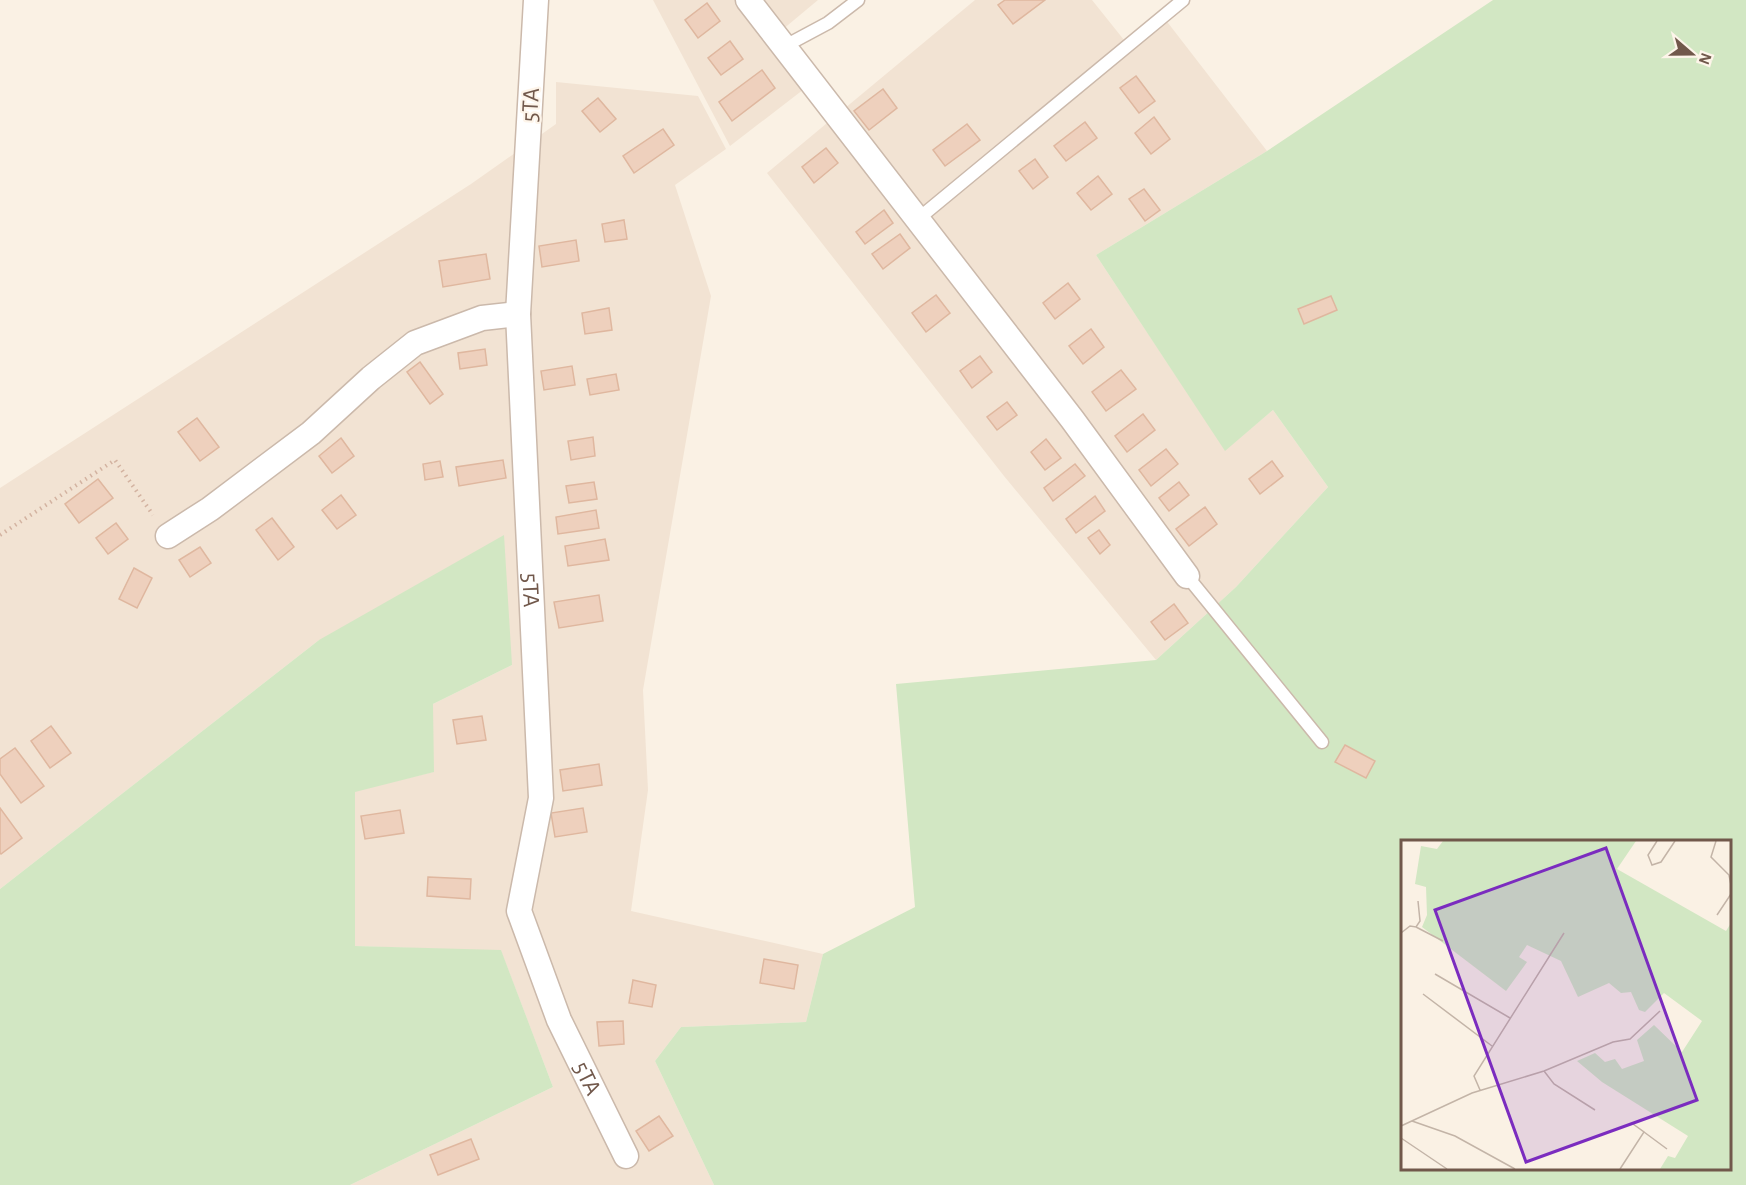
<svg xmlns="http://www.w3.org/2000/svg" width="1746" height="1185" font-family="'Alegreya Sans',sans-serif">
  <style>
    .residential { fill: #f2e3d3 }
    .green { fill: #d2e7c3; fill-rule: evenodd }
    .building { fill: #eed0bd; stroke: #dfb79f; stroke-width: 1.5 }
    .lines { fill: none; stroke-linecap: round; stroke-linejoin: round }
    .service-casing { stroke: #cbb9ab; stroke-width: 15 }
    .minor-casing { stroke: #cbb9ab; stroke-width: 27 }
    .path { stroke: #d3b3a1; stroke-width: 4; stroke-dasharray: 1.5 4.5; stroke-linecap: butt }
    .service { stroke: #fff; stroke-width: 12 }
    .minor { stroke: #fff; stroke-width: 24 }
    .labels { text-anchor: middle; stroke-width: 4.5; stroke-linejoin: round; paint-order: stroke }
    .street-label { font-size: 24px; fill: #71584b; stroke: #fef5ea }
    .inset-road { fill: none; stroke: #c3b4a7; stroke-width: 1.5 }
    .view { fill: #7b2cbf; fill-opacity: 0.15; stroke: #7b2cbf; stroke-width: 3 }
    .inset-edge { fill: none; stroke: #71584b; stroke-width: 3 }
  </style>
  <rect width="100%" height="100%" fill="#faf1e4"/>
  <g class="residential">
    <path d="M653,0H818L770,40L808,86L730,146Z"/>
    <path d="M975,0H1092L1128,45L1165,19L1267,151L1096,255L1225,450L1273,410L1328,487L1236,587L1156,660L1004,476L767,173Z"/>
    <path d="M556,82L698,96L726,149L675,185L711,296L643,690L648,790L631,911L823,954L806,1022L681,1027L655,1061L714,1185H350L553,1087L501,951L355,946V791L433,772V704L512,665L319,640L0,889V488L471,184L556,124Z"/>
  </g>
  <g class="green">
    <path d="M1493,0H1746V1185H714L655,1061L681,1027L806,1022L823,954L915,907L896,684L1156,660L1236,587L1328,487L1273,410L1225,451L1096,255L1267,151ZM1402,842H1730V1168H1402Z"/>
    <path d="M504,535L512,665L433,704L434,772L355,792V946L501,950L553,1087L350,1185H0V889L319,640Z"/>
  </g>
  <g class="building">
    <path d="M1005,0H1045L1013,24L998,5Z"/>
    <path d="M707,3L720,21L698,38L685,20Z"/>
    <path d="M730,41L743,59L721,75L708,58Z"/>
    <path d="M762,70L775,88L732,121L719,102Z"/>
    <path d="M1136,76L1155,101L1139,113L1120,88Z"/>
    <path d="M883,89L897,108L869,130L854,111Z"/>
    <path d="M598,98L616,119L600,132L582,111Z"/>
    <path d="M1154,117L1170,139L1151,154L1135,133Z"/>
    <path d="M1085,122L1097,138L1066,161L1054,146Z"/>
    <path d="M967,124L980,140L945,166L933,150Z"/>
    <path d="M663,129L674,145L634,173L623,156Z"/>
    <path d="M826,148L838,163L814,183L802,167Z"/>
    <path d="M1035,159L1048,177L1033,189L1019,171Z"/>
    <path d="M1098,176L1112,194L1091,210L1077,193Z"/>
    <path d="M1144,189L1160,210L1145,221L1129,199Z"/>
    <path d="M884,210L893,223L865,244L856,232Z"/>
    <path d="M624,220L627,239L605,242L602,224Z"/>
    <path d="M900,234L910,248L883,269L872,254Z"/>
    <path d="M576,240L579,261L542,267L539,246Z"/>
    <path d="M486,254L490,279L443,287L439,261Z"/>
    <path d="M1068,283L1080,299L1055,319L1043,303Z"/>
    <path d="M936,295L950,313L926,332L912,313Z"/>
    <path d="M1331,296L1337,310L1304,324L1298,309Z"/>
    <path d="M609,308L612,330L585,334L582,313Z"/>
    <path d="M1091,329L1104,347L1083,364L1069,346Z"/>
    <path d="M485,349L487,365L460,369L458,353Z"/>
    <path d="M980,356L992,372L972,388L960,371Z"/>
    <path d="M420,362L443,394L430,404L407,372Z"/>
    <path d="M572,366L575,385L544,390L541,371Z"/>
    <path d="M1121,370L1136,389L1106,411L1092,392Z"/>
    <path d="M616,374L619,390L590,395L587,379Z"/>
    <path d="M1007,402L1017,415L997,430L987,417Z"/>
    <path d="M1143,414L1155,430L1127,452L1115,436Z"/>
    <path d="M197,418L219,447L200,461L178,432Z"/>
    <path d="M593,437L595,456L571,460L568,441Z"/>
    <path d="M341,438L354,456L332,473L319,456Z"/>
    <path d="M1046,439L1061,458L1045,470L1031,452Z"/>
    <path d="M1166,449L1178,464L1151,486L1139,470Z"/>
    <path d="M503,460L506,478L459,486L456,467Z"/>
    <path d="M440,461L443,477L425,480L423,464Z"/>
    <path d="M1272,461L1283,476L1260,494L1249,479Z"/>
    <path d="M1075,464L1085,476L1053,501L1044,488Z"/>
    <path d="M98,479L113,498L79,523L65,504Z"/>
    <path d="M594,482L597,499L569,503L566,486Z"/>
    <path d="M1179,482L1189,495L1169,511L1159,498Z"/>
    <path d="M341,495L356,515L337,529L322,510Z"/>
    <path d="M1095,496L1105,511L1076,533L1066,519Z"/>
    <path d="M1205,507L1217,524L1189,546L1176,529Z"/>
    <path d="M596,510L599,528L558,534L556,517Z"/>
    <path d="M272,518L294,547L278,560L256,530Z"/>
    <path d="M116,523L128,539L108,554L96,538Z"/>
    <path d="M1099,530L1110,545L1100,554L1088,538Z"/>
    <path d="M605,539L609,560L568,566L565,546Z"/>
    <path d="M200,547L211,563L190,577L179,560Z"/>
    <path d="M134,568L152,578L137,608L119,599Z"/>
    <path d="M599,595L603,621L559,628L554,602Z"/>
    <path d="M1174,604L1188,623L1165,640L1151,622Z"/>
    <path d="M482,716L486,740L457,744L453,720Z"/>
    <path d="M51,726L71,753L50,768L31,741Z"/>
    <path d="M1345,745L1375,761L1366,778L1335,762Z"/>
    <path d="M15,748L44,786L21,803L0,774V759Z"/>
    <path d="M599,764L602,785L563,791L560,770Z"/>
    <path d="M0,808L22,838L1,854L0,853Z"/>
    <path d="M583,808L587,832L555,837L551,813Z"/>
    <path d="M400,810L404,833L365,839L361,816Z"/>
    <path d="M428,877L471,879L470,899L427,896Z"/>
    <path d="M764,959L798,965L794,989L760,983Z"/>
    <path d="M633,980L656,985L652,1007L629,1003Z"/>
    <path d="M623,1021L624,1044L599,1046L597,1022Z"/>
    <path d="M659,1116L673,1136L649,1151L636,1131Z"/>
    <path d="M471,1139L479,1159L438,1175L430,1155Z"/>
  </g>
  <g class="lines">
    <g class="service-casing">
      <g id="service">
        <path d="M785,46L828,23L858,0"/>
        <path d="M918,219L1183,0"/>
        <path d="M1187,576L1322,742"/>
      </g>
    </g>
    <g class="minor-casing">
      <g id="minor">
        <path id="s1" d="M536,0L518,314L541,798L519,911L559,1020L626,1156"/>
        <path d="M748,0L1072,419L1187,576"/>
        <path d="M168,536L210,509L311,433L371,378L415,343L482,318L518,314"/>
      </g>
    </g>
    <path class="path" d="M0,535L115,460L153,515"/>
    <use href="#service" class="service"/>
    <use href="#minor" class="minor"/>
  </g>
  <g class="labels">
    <g class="street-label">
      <text transform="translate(530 105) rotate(-87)" y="8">5TA</text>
      <text dy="8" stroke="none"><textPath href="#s1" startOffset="591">5TA</textPath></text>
      <text dy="8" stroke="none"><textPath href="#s1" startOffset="1095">5TA</textPath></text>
    </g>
  </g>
  <g transform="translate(1401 840)">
    <rect width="330" height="330" fill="#faf1e4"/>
    <path d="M42,1H235L216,29L325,91L330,83V329H259L267,316L274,318L287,296L201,242L176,221L194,213L204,222L214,219L221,229L243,221L236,200L253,185L281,212L301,181L263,153L244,172L238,170L230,152L220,153L208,143L177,157L160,121L126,105L118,117L126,122L105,151L21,87L26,75L25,47L14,44L20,6L36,9Z" fill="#d2e7c3"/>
    <path class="inset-road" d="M256,1L247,15L251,25L260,22L274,1M315,1L310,17L328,35L330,45M316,75L330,54M15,87L42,101M0,93L9,86L15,87L19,81L17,61M34,134L109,178M22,154L91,206M143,231L153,244L194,270M79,250L73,236L163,93M11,281L54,296L114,329M0,286L71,253L143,231L212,202L229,199L259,171M243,292L266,309M0,298L46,329M219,329L243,292L232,284"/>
    <path class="view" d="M205,8L296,260L125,322L34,70Z"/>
    <rect width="330" height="330" class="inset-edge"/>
  </g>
  <g transform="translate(1692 54) rotate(110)" stroke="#fef5ea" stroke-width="4.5" paint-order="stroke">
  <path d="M0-4.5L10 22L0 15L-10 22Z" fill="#71584b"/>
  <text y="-9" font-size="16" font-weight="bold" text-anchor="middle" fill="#71584b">N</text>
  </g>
</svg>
